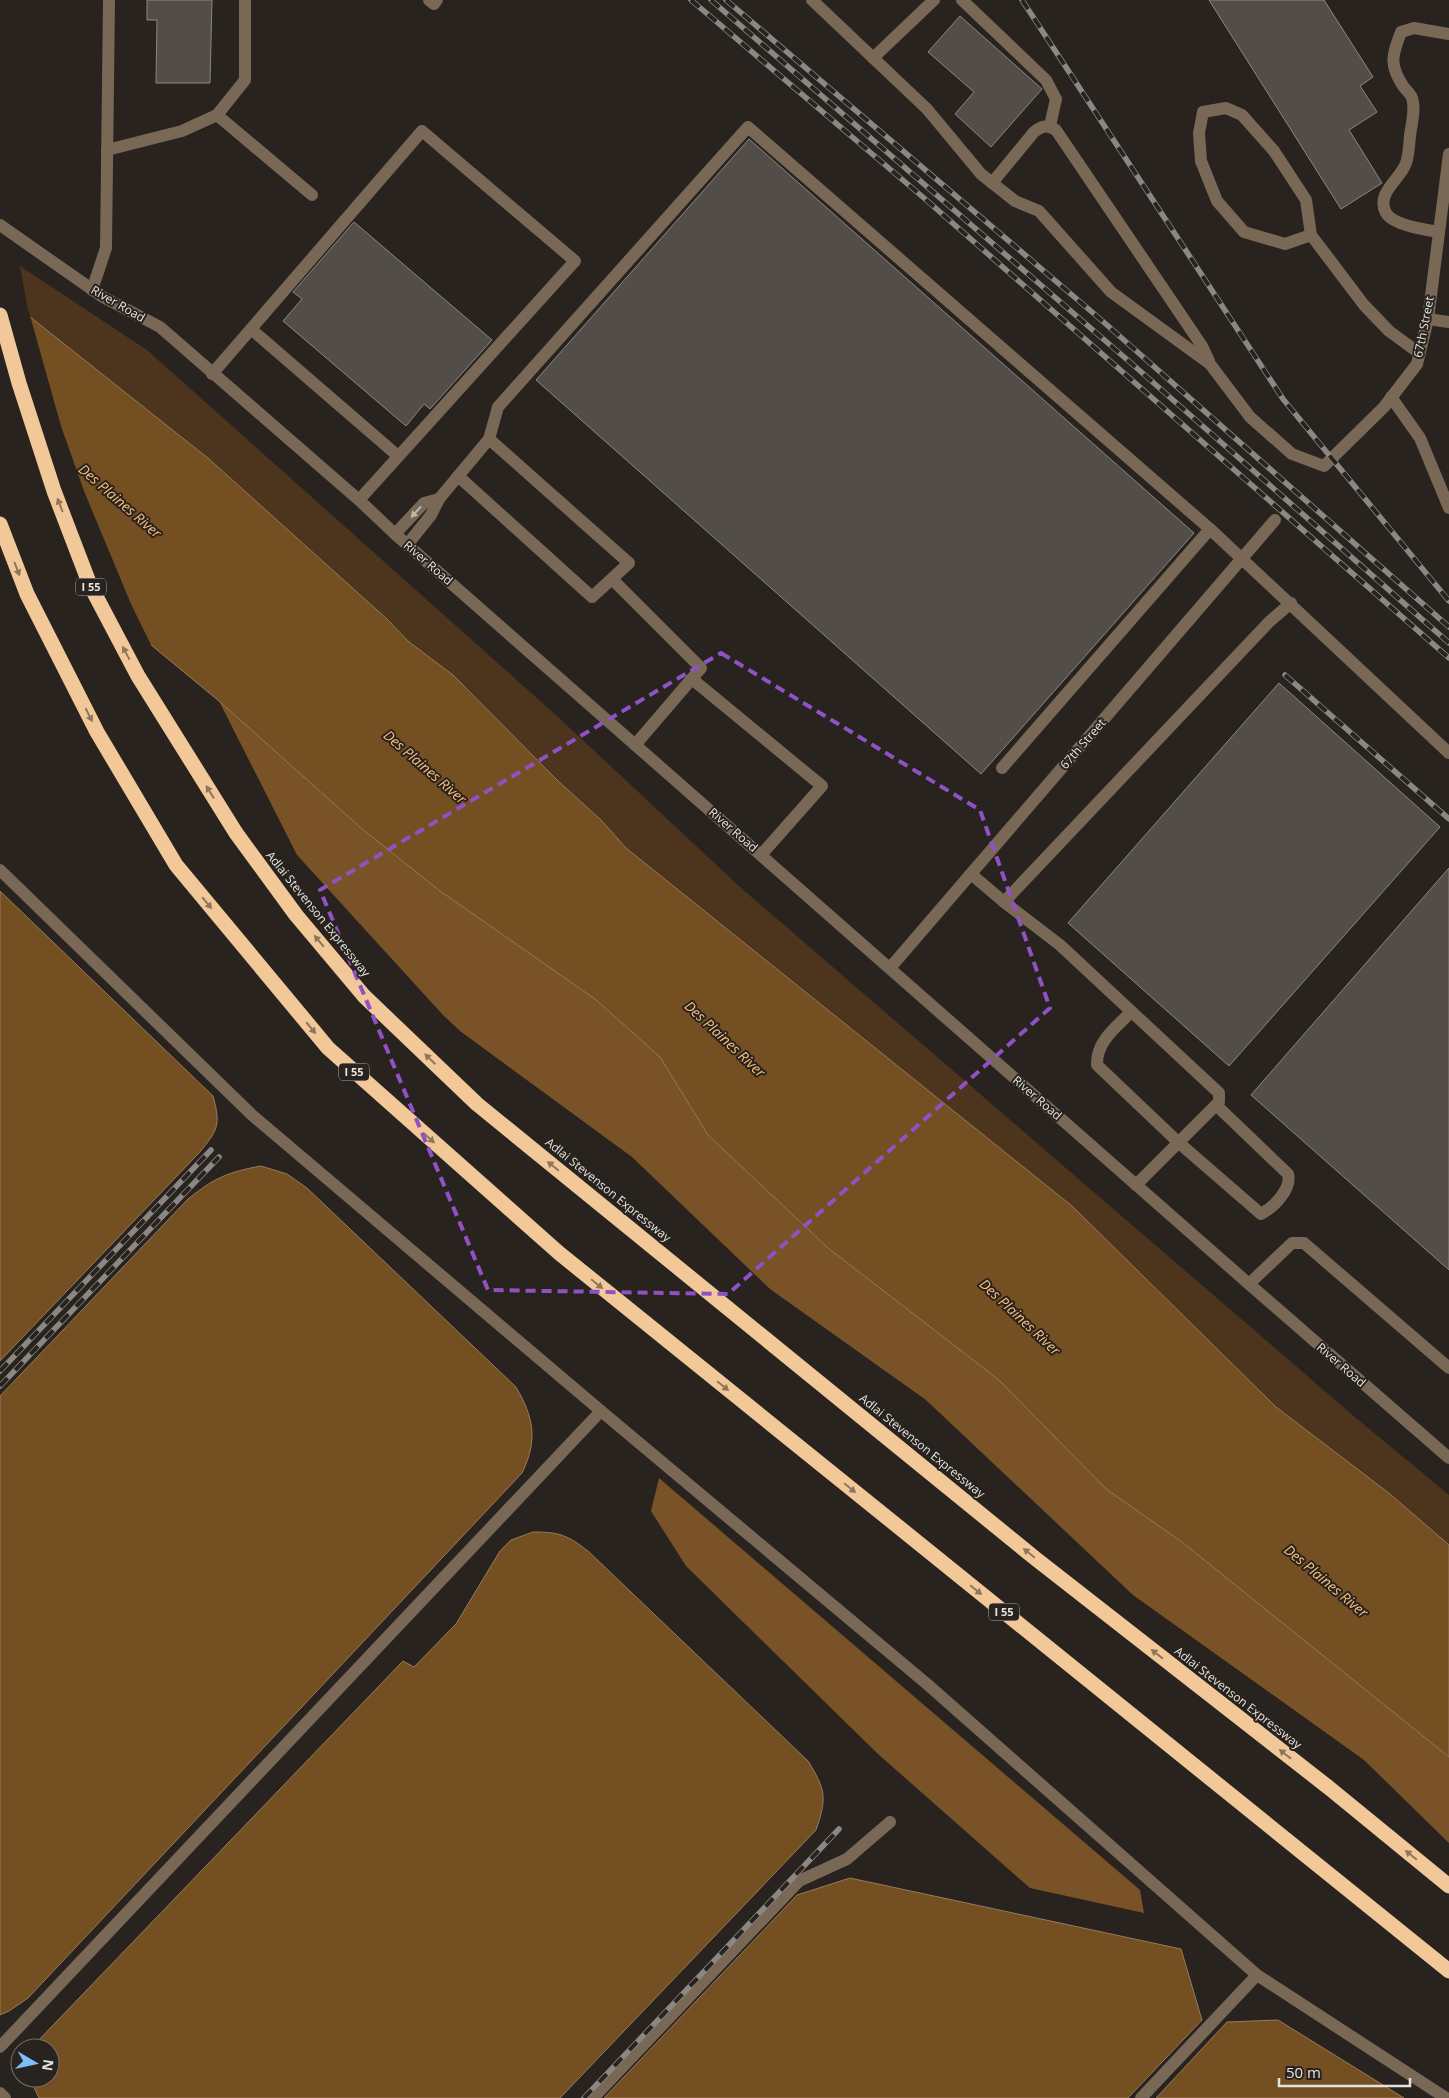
<svg xmlns="http://www.w3.org/2000/svg" width="1449" height="2098" font-family="'Open Sans',sans-serif">
  <style>
    .green { fill: #4c351c }
    .forest { fill: #795327 }
    .water { fill: #744f22; stroke: #967b5b }
    .pier { fill: #28231f }
    .building { fill: #524d48; stroke: #8c8781 }
    .lines { fill: none; stroke-linecap: round; stroke-linejoin: round }
    .minor { stroke: #796856; stroke-width: 12 }
    .highway { stroke: #f3c899; stroke-width: 15 }
    .rail-casing { stroke: #8b8783; stroke-width: 5.5 }
    .rail { stroke: #28231f; stroke-width: 4; stroke-dasharray: 11; stroke-linecap: butt }
    .oneway { fill: #8e765c }
    .oneway2 { fill: #c0b8af }
    .marked { fill: none; stroke: #9051c5; stroke-width: 4; stroke-dasharray: 10 6; stroke-linejoin: round }
    .labels { text-anchor: middle; stroke-width: 4; stroke-linejoin: round; paint-order: stroke }
    .shield { fill: #28231f; stroke: #ada9a5; stroke-width: 1 }
    .shield-label { font-size: 11px; font-weight: bold; fill: #e6e3df }
    .street-label { font-size: 12px; fill: #e6e3df; stroke: #28231f }
    .water-label { font-size: 14px; font-style: italic; fill: #fcc17e; stroke: #28231f }
  </style>
  <rect width="100%" height="100%" fill="#28231f"/>
  <path class="green" d="M20,266L147,350L557,716L740,887L1356,1418L1449,1495V1545L1390,1494L1276,1407L1072,1206L626,848L601,820L557,780L453,675L409,642L387,619L209,459L29,316Z"/>
  <g class="forest">
    <path d="M219,701L361,828L440,891L595,999L660,1057L708,1135L828,1248L999,1380L1106,1489L1182,1542L1449,1757V1843L1364,1760L1133,1595L926,1400L770,1289L632,1157L460,1031L443,1015L297,855Z"/>
    <path d="M659,1478L1140,1890L1144,1913L1030,1888L878,1754L686,1566L651,1511Z"/>
  </g>
  <g class="water">
    <path d="M0,287L29,316L209,459L387,619L409,642L453,675L557,780L601,820L626,848L1072,1206L1276,1407L1390,1494L1449,1545V1757L1182,1542L1106,1489L999,1380L828,1248L708,1135L660,1057L595,999L440,891L361,828L219,701L14,532Z"/>
    <path d="M0,891L213,1096C221,1125 218,1130 199,1153L0,1361Z"/>
    <path d="M261,1166L287,1174L307,1188L516,1387C534,1418 538,1440 522,1473L28,1998L9,2011L0,2015V1396L188,1199C214,1178 228,1172 261,1166Z"/>
    <path d="M533,1532C560,1532 567,1535 588,1551L808,1761C826,1790 827,1798 816,1830L560,2098H39L32,2083L31,2078H50V2048H34V2045L403,1661L414,1667L456,1624L500,1551L511,1540Z"/>
    <path d="M850,1878L1181,1949L1202,2020L1128,2098H604L797,1895Z"/>
    <path d="M1278,2020L1404,2098H1156L1227,2022Z"/>
  </g>
  <path class="pier" d="M0,284L29,312L61,426L84,491L131,604L154,651L0,523Z"/>
  <g class="building">
    <path d="M147,0H212L210,83H156L157,20H147Z"/>
    <path d="M1209,0H1324L1373,77L1360,86L1377,112L1349,130L1382,183L1341,209Z"/>
    <path d="M960,16L1042,89L991,147L955,114L974,92L928,52Z"/>
    <path d="M749,139L1194,533L981,774L536,380Z"/>
    <path d="M354,222L492,340L430,409L424,404L406,426L283,321L302,299L293,292Z"/>
    <path d="M1279,683L1440,827L1229,1066L1068,923Z"/>
    <path d="M1449,868V1270L1251,1095Z"/>
  </g>
  <g class="lines">
    <g class="minor">
      <path d="M429,0L434,4L437,0"/>
      <path d="M812,0L927,109L981,174L1015,201L1039,211L1111,292L1210,364L1250,417L1292,454L1324,466L1384,407L1417,364L1428,319L1449,154"/>
      <path d="M962,0L1046,80L1056,99L1050,126"/>
      <path d="M873,58L934,0"/>
      <path d="M217,115L312,195"/>
      <path d="M107,150L182,131L217,115L245,80V0"/>
      <path d="M992,183L1034,132C1042,126 1047,124 1056,130L1202,346L1209,361"/>
      <path d="M0,225L103,297L160,327L359,500L395,534L1249,1284L1449,1458"/>
      <path d="M1439,232C1426,230 1393,225 1386,213C1375,193 1401,179 1406,163C1409,155 1409,145 1410,136C1411,126 1416,109 1412,98C1411,94 1406,90 1403,86C1389,64 1392,56 1401,32L1414,28L1449,34"/>
      <path d="M1311,235L1285,244L1244,232L1217,201L1201,161L1199,133L1203,112L1226,108L1242,115L1274,151L1306,200L1311,235L1364,305L1389,331L1419,353"/>
      <path d="M92,290L106,248L109,0"/>
      <path d="M1428,319L1449,322"/>
      <path d="M251,329L398,456"/>
      <path d="M212,374L422,131L575,261L359,500"/>
      <path d="M1391,397L1420,438L1449,508"/>
      <path d="M458,476L592,597L629,563L489,439"/>
      <path d="M439,499L489,439L498,407L748,127L1210,529L1002,768"/>
      <path d="M1210,529L1449,753"/>
      <path d="M395,534L424,503L439,499L431,515L407,545"/>
      <path d="M612,579L701,668L635,745"/>
      <path d="M692,679L822,786L761,855"/>
      <path d="M0,870L252,1115L601,1411L927,1684L1257,1975L1446,2098"/>
      <path d="M971,874L1004,902"/>
      <path d="M890,968L1275,520"/>
      <path d="M1131,1012C1116,1027 1096,1042 1097,1065L1178,1142L1261,1214C1274,1207 1292,1189 1288,1174L1216,1105"/>
      <path d="M1136,1185L1219,1102V1093L1060,945L1004,902L1269,622L1291,603"/>
      <path d="M1249,1284L1292,1243H1304L1449,1368"/>
      <path d="M0,2047L601,1411"/>
      <path d="M0,2093L5,2098"/>
      <path d="M593,2098L799,1881L847,1859L890,1822"/>
      <path d="M1141,2098L1257,1975"/>
    </g>
    <g class="highway">
      <path d="M0,315L19,383L54,491L90,585L138,676L236,833L296,915L364,996L477,1104L1036,1559L1328,1787L1449,1886"/>
      <path d="M0,524L27,594L97,732L176,865L328,1048L559,1253L1449,1971"/>
    </g>
    <g class="rail-casing">
      <g id="rail">
        <path d="M691,0L924,198L1449,658"/>
        <path d="M711,0L1131,363L1449,643"/>
        <path d="M726,0L1099,318L1449,627"/>
        <path d="M1022,0L1283,399L1449,601"/>
        <path d="M1285,675L1449,819"/>
        <path d="M0,1371L211,1150"/>
        <path d="M0,1386L219,1157"/>
        <path d="M584,2098L839,1829"/>
      </g>
    </g>
    <use href="#rail" class="rail"/>
  </g>
  <defs><path id="oneway-solid" d="M-6-.8H1V-3.2L6.5 0L1 3.2V.8H-6Z" transform="scale(1.25)"/></defs>
  <g class="oneway">
    <use href="#oneway-solid" transform="translate(60 505) rotate(-111)"/>
    <use href="#oneway-solid" transform="translate(17 569) rotate(69)"/>
    <use href="#oneway-solid" transform="translate(126 653) rotate(-118)"/>
    <use href="#oneway-solid" transform="translate(89 715) rotate(63)"/>
    <use href="#oneway-solid" transform="translate(210 792) rotate(-122)"/>
    <use href="#oneway-solid" transform="translate(207 903) rotate(50)"/>
    <use href="#oneway-solid" transform="translate(319 941) rotate(-130)"/>
    <use href="#oneway-solid" transform="translate(311 1028) rotate(50)"/>
    <use href="#oneway-solid" transform="translate(430 1059) rotate(-136)"/>
    <use href="#oneway-solid" transform="translate(429 1138) rotate(42)"/>
    <use href="#oneway-solid" transform="translate(553 1166) rotate(-141)"/>
    <use href="#oneway-solid" transform="translate(597 1284) rotate(39)"/>
    <use href="#oneway-solid" transform="translate(723 1386) rotate(39)"/>
    <use href="#oneway-solid" transform="translate(850 1488) rotate(39)"/>
    <use href="#oneway-solid" transform="translate(1029 1553) rotate(-141)"/>
    <use href="#oneway-solid" transform="translate(976 1590) rotate(39)"/>
    <use href="#oneway-solid" transform="translate(1157 1654) rotate(-142)"/>
    <use href="#oneway-solid" transform="translate(1285 1754) rotate(-142)"/>
    <use href="#oneway-solid" transform="translate(1411 1855) rotate(-141)"/>
  </g>
  <use class="oneway2" href="#oneway-solid" transform="translate(416 512) rotate(132)"/>
  <path class="marked" d="M721,653L980,810L1050,1008L728,1294L488,1290L320,890Z"/>
  <g class="labels">
    <g class="shield">
      <rect x="76" y="578.5" width="30" height="17" rx="4"/>
      <rect x="339" y="1063.5" width="30" height="17" rx="4"/>
      <rect x="989" y="1603.5" width="30" height="17" rx="4"/>
    </g>
    <g class="shield-label">
      <text x="91" y="591">I 55</text>
      <text x="354" y="1076">I 55</text>
      <text x="1004" y="1616">I 55</text>
    </g>
    <g class="street-label">
      <text transform="translate(118 304) rotate(30)" y="4">River Road</text>
      <text transform="translate(1424 327) rotate(-79)" y="4">67th Street</text>
      <text transform="translate(428 563) rotate(41)" y="4">River Road</text>
      <text transform="translate(1083 744) rotate(-49)" y="4">67th Street</text>
      <text transform="translate(733 830) rotate(41)" y="4">River Road</text>
      <text transform="translate(318 914) rotate(51)" y="4">Adlai Stevenson Expressway</text>
      <text transform="translate(1037 1098) rotate(41)" y="4">River Road</text>
      <text transform="translate(608 1190) rotate(39)" y="4">Adlai Stevenson Expressway</text>
      <text transform="translate(1341 1365) rotate(41)" y="4">River Road</text>
      <text transform="translate(922 1446) rotate(39)" y="4">Adlai Stevenson Expressway</text>
      <text transform="translate(1238 1698) rotate(38)" y="4">Adlai Stevenson Expressway</text>
    </g>
    <g class="water-label">
      <text transform="translate(120 501) rotate(41)" y="5">Des Plaines River</text>
      <text transform="translate(425 767) rotate(41)" y="5">Des Plaines River</text>
      <text transform="translate(725 1039) rotate(43)" y="5">Des Plaines River</text>
      <text transform="translate(1020 1317) rotate(43)" y="5">Des Plaines River</text>
      <text transform="translate(1326 1581) rotate(40)" y="5">Des Plaines River</text>
    </g>
  </g>
  <g transform="translate(35 2063) rotate(99)"><circle r="24" fill="#28231f" stroke="#74706c"/>
  <path d="M0-4L9 19L0 12L-9 19Z" fill="#7fbdfa"/>
  <text y="-8" font-size="14" font-weight="bold" text-anchor="middle" fill="#e6e3df">N</text>
  </g>
  <path d="M1279 2078v8h131v-8" fill="none" stroke="#e6e3df" stroke-width="2.5"/>
  <text x="1286" y="2078" font-size="15" fill="#e6e3df" stroke="#28231f" stroke-width="4" paint-order="stroke">50 m</text>
</svg>
